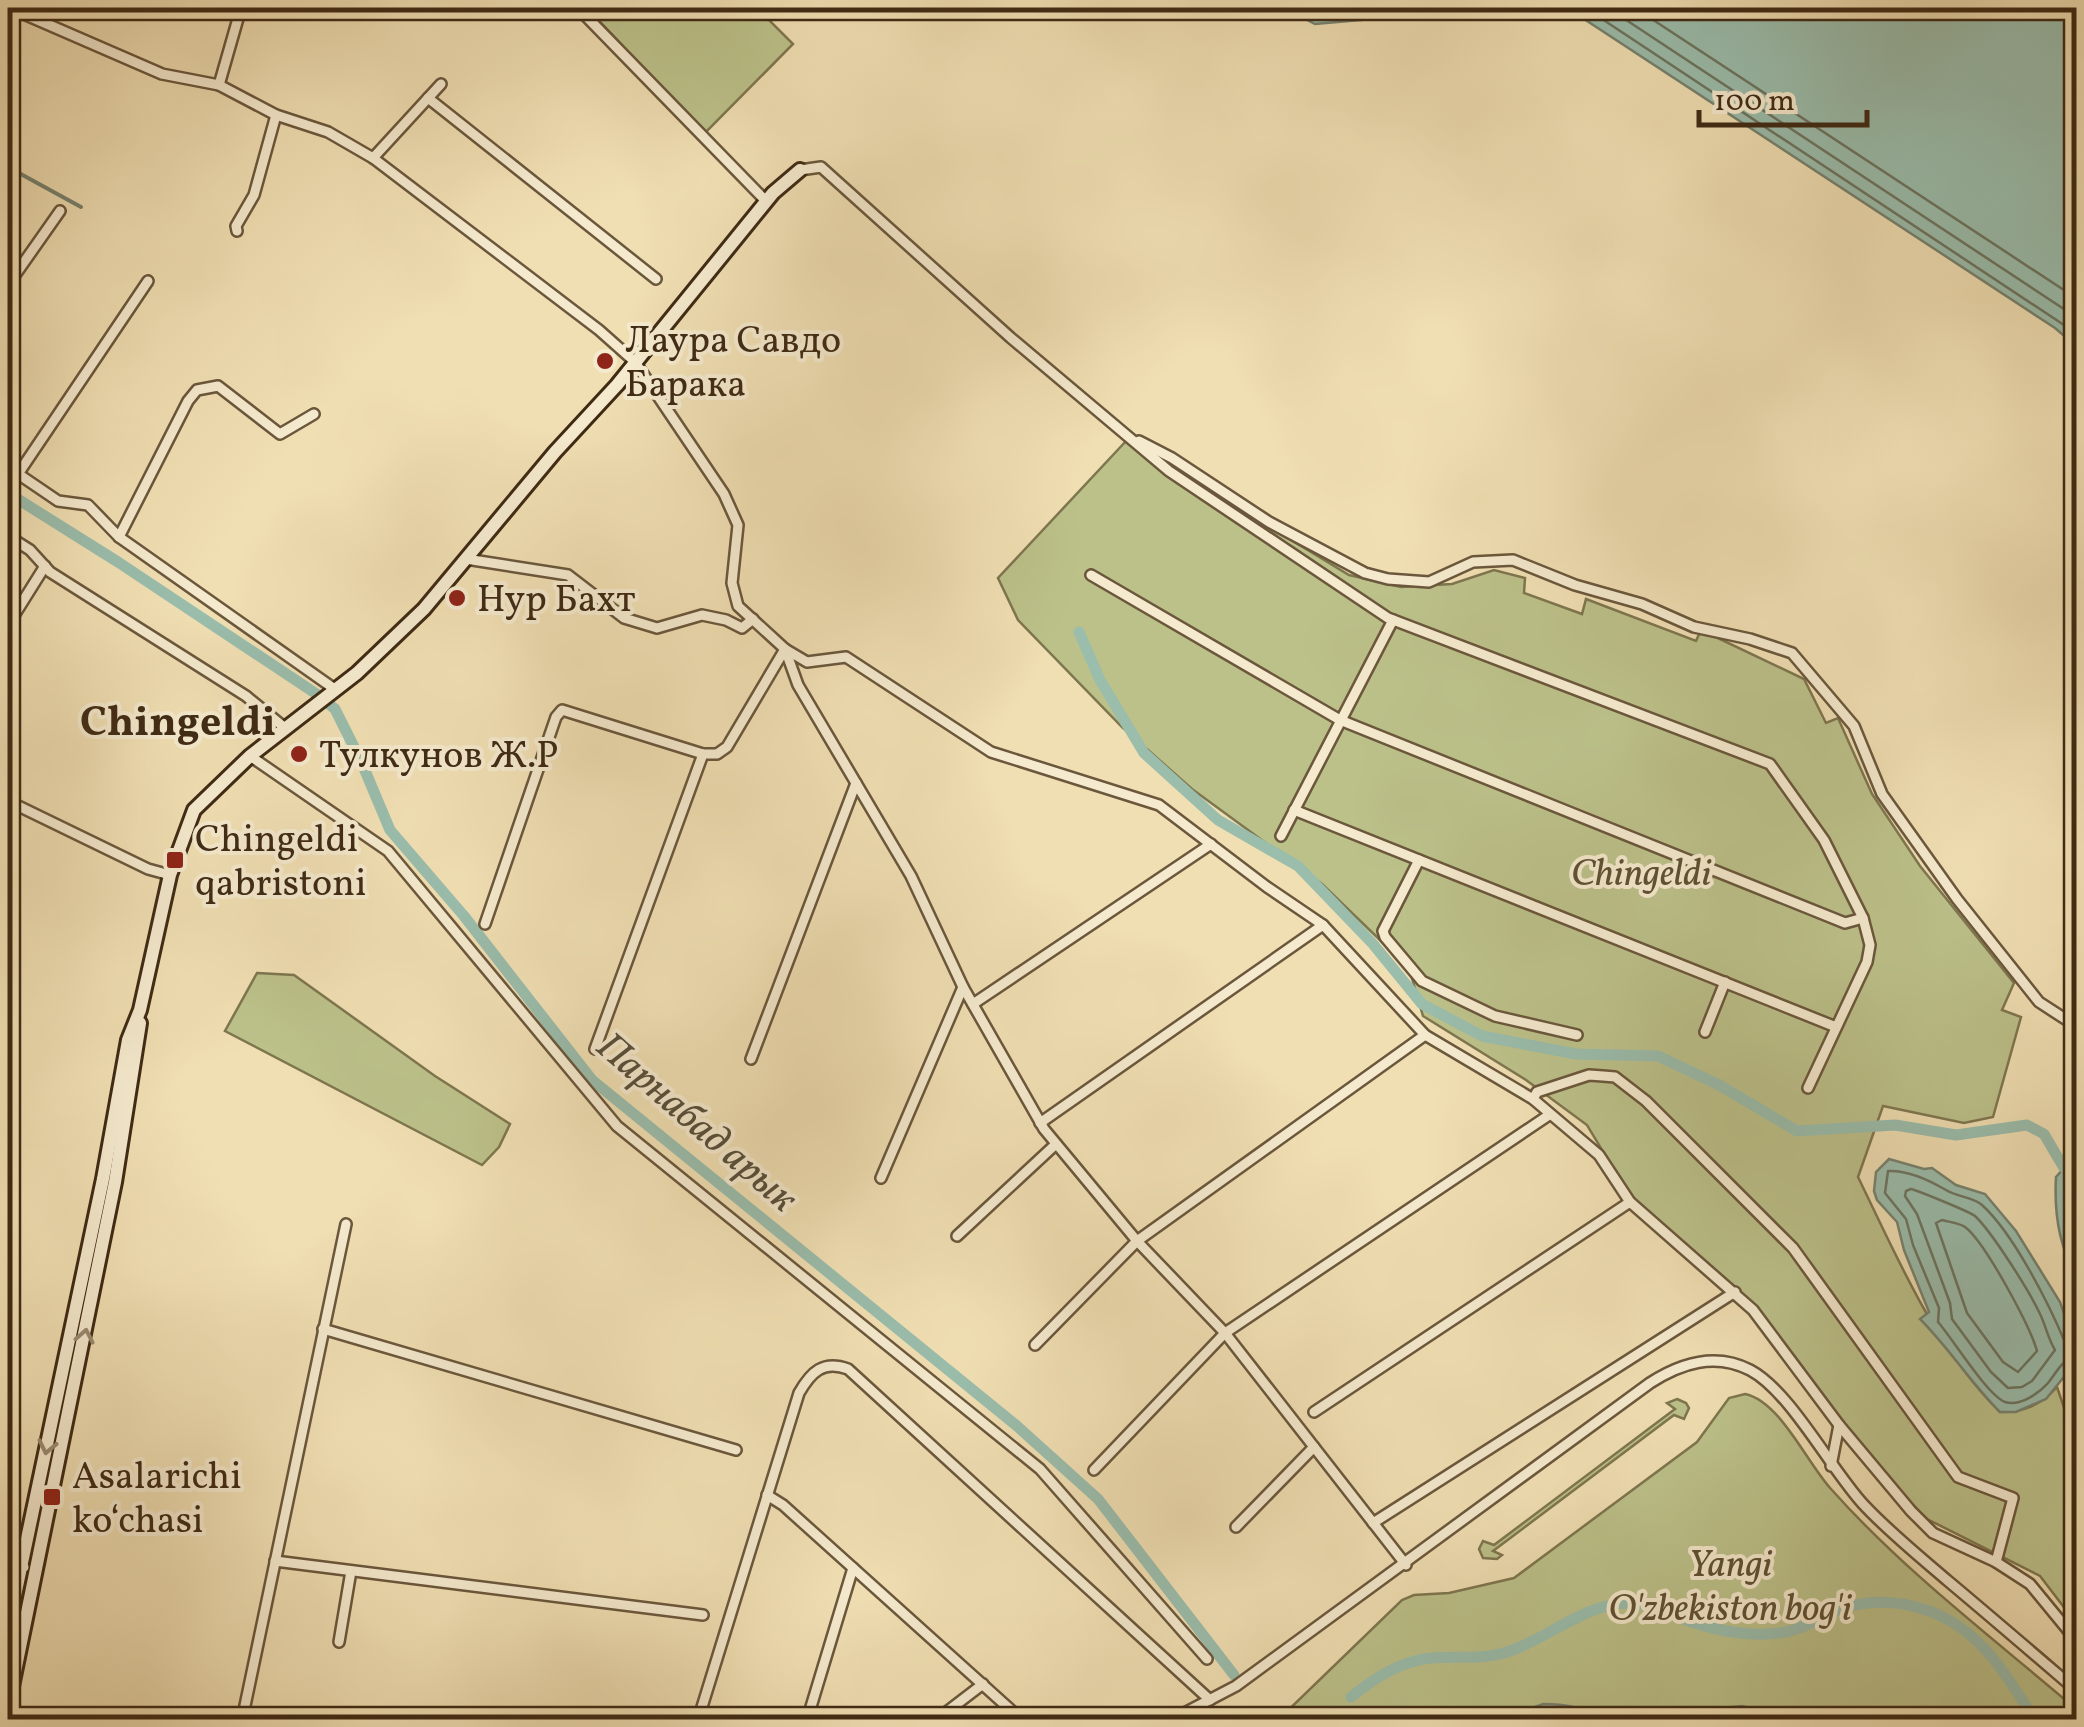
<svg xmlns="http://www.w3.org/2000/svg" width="2084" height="1727" font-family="Vollkorn,serif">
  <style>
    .green { fill: #bcc18a; stroke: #7e764f; stroke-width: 2.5 }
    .water { fill: #9abdac; stroke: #76826f; stroke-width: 2.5 }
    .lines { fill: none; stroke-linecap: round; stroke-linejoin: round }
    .shore { stroke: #6c7460; stroke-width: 2.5 }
    .stream { stroke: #76826f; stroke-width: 4 }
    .canal { stroke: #9abdac; stroke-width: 11 }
    .street-casing { stroke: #6b573c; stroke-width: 14 }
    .secondary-casing { stroke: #3f2a14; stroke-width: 18 }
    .street { stroke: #f5eace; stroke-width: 9 }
    .secondary { stroke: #f5eace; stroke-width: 12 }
    .oneway { stroke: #9a8a71 }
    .poi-dot { fill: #8f2418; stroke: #f5eace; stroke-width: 4 }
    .labels { text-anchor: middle; stroke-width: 8; stroke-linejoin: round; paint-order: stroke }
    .poi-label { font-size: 38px; fill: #3f2a14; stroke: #f5eace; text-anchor: start }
    .park-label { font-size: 38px; font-style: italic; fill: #5e5032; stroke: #f5eace }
    .water-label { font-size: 40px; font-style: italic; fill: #564f3a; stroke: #f5eace }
    .quarter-label { font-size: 42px; font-weight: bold; fill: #3f2a14; stroke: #f5eace }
  </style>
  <rect width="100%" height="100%" fill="#f0dfb3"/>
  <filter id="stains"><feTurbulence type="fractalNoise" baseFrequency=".002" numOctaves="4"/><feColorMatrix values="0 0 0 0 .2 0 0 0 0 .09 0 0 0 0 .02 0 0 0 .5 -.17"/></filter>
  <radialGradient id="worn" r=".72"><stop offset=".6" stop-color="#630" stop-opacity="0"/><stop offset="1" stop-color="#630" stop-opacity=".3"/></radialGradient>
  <g class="green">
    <path d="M587,8H757L793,44L705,133Z"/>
    <path d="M1127,440L1349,575L1401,587L1452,584L1494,570L1525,578L1524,593L1582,614L1586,599L1696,641L1701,630L1804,679L1826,723L1838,718L1872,794L1920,866L2014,983L2002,1010L2021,1017L1993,1117L1964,1123L1883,1106L1858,1177C1898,1259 1934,1346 2000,1412C2024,1412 2041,1405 2057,1387L2076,1443V1623L2040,1576L1927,1519L1884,1477L1763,1317L1631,1198L1587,1125L1526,1080L1423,1016L1409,968L1322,884L1192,789L1122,727L1018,620L998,578Z"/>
    <path d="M257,973L294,975L435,1076L510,1124L499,1147L482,1165L225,1031Z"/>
    <path d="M1745,1394C1780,1401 1807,1463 1831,1489C1904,1571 1993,1638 2076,1709V1720H1278L1402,1600L1414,1595L1449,1593L1514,1578L1697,1442L1729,1398Z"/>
    <path d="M1677,1399L1686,1403L1689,1408L1684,1419L1674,1415L1493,1551L1502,1555L1497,1559L1483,1558L1479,1549L1483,1541L1494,1545L1675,1409L1667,1403Z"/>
  </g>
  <g class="water">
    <path d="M1284,8H2076V346L2055,328L1584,19L1419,15L1315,24Z"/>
    <path d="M1889,1159L1924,1169L1932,1168L1956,1185L1985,1194L2016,1231L2060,1302L2076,1348V1362L2046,1399L2016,1412H2000C1971,1383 1949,1348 1920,1319L1929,1312L1904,1250L1897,1222L1877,1200L1874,1191L1876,1172Z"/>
    <path d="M2064,1168L2076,1170V1275C2058,1245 2054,1212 2056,1177Z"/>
    <path d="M1543,1704C1566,1704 1581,1707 1601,1719H1503Z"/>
    <path d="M1742,1706L1789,1719H1676L1702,1710Z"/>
  </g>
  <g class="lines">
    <g class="shore">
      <path d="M1534,8L1590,11L2076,333"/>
      <path d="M1608,8L2076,317"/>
      <path d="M1635,8L2076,298"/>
      <path d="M1911,1189C1919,1191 1970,1212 1975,1216C1992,1232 2030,1292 2040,1314C2046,1326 2048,1339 2055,1350L2032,1381L2022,1387L2008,1388L1991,1372L1952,1319L1950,1303L1917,1214L1905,1196L1906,1191Z"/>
      <path d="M1942,1220C1949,1222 1959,1223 1965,1227C1985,1242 2030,1326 2037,1351L2018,1372L2003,1362L1967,1313L1936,1223Z"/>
      <path d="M2076,1346L2064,1340C2048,1302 2013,1233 1982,1205C1973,1197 1957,1197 1946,1190C1929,1180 1907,1170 1888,1171L1885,1193L1906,1219L1913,1245L1939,1308L1938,1322C1953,1339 1987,1395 2005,1402C2020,1407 2039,1393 2048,1383C2057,1372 2062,1359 2076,1357"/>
    </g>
    <path class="stream" d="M8,167L81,207"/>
    <g class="canal">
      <path d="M8,493L118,562L318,695L335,709L361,761L390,830L464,916L592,1080L1017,1426L1098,1499L1234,1675"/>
      <path d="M1079,632L1100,680L1144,753L1218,820L1298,866L1373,944L1422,1004L1482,1036L1576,1054L1658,1056L1719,1085L1797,1131L1895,1125L1956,1135L2027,1125L2044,1134L2064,1168"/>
      <path d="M1351,1697C1375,1678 1400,1661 1431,1658C1456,1656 1483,1660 1507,1652C1552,1638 1590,1597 1640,1604C1656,1607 1669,1614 1683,1619C1713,1630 1748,1637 1780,1633C1801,1631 1817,1618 1836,1611C1868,1598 1900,1600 1932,1612C1984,1633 2006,1676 2035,1720"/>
    </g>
    <g class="street-casing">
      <g id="street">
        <path d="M10,8L162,74L219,85L276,115L328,132L373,158L599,330L635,362L724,494L738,525L732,583L738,606L785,649L798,685L911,876L963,987L1044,1129L1137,1241L1225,1333L1314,1447L1236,1527"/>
        <path d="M578,8L767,202"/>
        <path d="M219,85L241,8"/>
        <path d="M428,98L656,279"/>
        <path d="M373,158L441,84"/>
        <path d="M800,170L821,167L1011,338L1169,471L1388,618L1770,764L1824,840L1863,918L1870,945L1867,962L1808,1088"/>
        <path d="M237,231L236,226L254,195L276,115"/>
        <path d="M8,285L60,211"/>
        <path d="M1139,441L1172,458L1269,522L1365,573L1388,579L1429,582L1473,562L1513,560L1575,585L1642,604L1694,627L1750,639L1792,653L1854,726L1882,794L1957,899L2039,1002L2076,1026"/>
        <path d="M8,467L58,501L88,505L119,537L336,690"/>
        <path d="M18,474L148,281"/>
        <path d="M8,536L30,550L50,572L246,696L285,728"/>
        <path d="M119,537L188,401L197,390L218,386L280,434L314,414"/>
        <path d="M466,559L568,575L624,618L657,628L702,615L726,620L742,628L753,619"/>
        <path d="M1091,575L1340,720L1845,923L1863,918"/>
        <path d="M8,625L45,566"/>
        <path d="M250,756L388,851L617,1126L1040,1469L1207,1659"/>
        <path d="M8,801L148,869L170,875"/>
        <path d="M1294,810L1836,1027"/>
        <path d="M1281,836L1393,620"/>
        <path d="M1419,860L1383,931L1385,937L1422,981L1495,1016L1577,1035"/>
        <path d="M485,924L556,717L562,710L703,754"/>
        <path d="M973,1004L1211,844"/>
        <path d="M1705,1032L1725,982"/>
        <path d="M595,1049L703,754H717L727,747L785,649L807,662L846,657L991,752L1159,805L1267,887L1323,925L1425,1035L1533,1099L1599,1155L1630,1202L1753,1310L1839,1425L1911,1511L1933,1533L1996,1562L2030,1584L2076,1640"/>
        <path d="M751,1059L856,783"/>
        <path d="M1533,1099L1537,1092L1589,1075L1603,1076L1615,1077L1646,1101L1793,1248L1958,1477L2013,1498L1996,1562"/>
        <path d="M1040,1123L1323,925"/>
        <path d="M881,1178L963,987"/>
        <path d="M957,1236L1056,1144"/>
        <path d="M323,1329L736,1450"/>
        <path d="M1035,1345L1137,1241L1425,1035"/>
        <path d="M1314,1412L1630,1202"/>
        <path d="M1314,1447L1406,1565"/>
        <path d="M1831,1466L1839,1425"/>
        <path d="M1094,1470L1225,1333L1549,1115"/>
        <path d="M767,1495L783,1505L1022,1720"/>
        <path d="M1373,1523L1735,1292"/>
        <path d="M8,1558L14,1565L24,1567"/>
        <path d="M275,1561L703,1615"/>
        <path d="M339,1642L351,1571"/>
        <path d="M242,1720L346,1224"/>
        <path d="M698,1720L799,1393C811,1372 823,1360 848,1369L1210,1700"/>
        <path d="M807,1720L853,1568"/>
        <path d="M936,1720L983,1684"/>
        <path d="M1171,1720L1236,1686L1650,1383C1681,1363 1715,1352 1750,1370C1790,1391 1830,1468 1863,1504C1889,1532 1919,1556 1948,1581C1991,1617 2034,1654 2076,1690"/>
      </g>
    </g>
    <g class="secondary-casing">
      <g id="secondary">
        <path d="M8,1629L103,1179L128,1040L140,1010L170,875L194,810L250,756L357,673L424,609L555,452L617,385L773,193L800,170"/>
        <path d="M8,1706L115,1182L140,1023"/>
      </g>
    </g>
    <use href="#street" class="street"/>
    <use href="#secondary" class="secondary"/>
  </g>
  <defs><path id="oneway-chevron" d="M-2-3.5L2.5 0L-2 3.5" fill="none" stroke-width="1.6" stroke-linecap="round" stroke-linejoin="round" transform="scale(2.5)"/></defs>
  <g class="oneway">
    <use href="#oneway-chevron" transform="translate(85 1336) rotate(-79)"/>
    <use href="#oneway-chevron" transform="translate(47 1447) rotate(102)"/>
  </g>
  <g class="poi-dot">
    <circle cx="605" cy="361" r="10"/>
    <circle cx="457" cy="598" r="10"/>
    <circle cx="299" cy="754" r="10"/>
    <rect x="165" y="850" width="20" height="20" rx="5"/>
    <rect x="42" y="1487" width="20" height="20" rx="5"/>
  </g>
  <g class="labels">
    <g class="poi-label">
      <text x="625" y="352">Лаура Савдо<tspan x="625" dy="44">Барака</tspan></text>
      <text x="477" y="611">Нур Бахт</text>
      <text x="319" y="767">Тулкунов Ж.Р</text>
      <text x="195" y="851">Chingeldi<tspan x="195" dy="44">qabristoni</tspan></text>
      <text x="72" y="1488">Asalarichi<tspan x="72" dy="44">koʻchasi</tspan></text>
    </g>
    <g class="park-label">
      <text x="1641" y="885">Chingeldi</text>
      <text x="1730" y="1576">Yangi<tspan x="1730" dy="44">O'zbekiston bog'i</tspan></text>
    </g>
    <g class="water-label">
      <text transform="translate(698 1121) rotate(41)" y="14">Парнабад арык</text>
    </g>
    <g class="quarter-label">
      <text x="178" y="735">Chingeldi</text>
    </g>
  </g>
  <rect width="2084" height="1727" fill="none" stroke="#f0dfb3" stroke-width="40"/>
  <rect x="10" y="10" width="2064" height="1707" fill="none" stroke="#3f2a14" stroke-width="5"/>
  <rect x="20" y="20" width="2044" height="1687" fill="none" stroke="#3f2a14" stroke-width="2.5"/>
  <path d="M1699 110v15h168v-15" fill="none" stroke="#3f2a14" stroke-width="5"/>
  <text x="1714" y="110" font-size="30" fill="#3f2a14" stroke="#f5eace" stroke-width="8" paint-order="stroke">100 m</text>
  <rect width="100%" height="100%" filter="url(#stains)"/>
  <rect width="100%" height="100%" fill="url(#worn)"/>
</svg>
